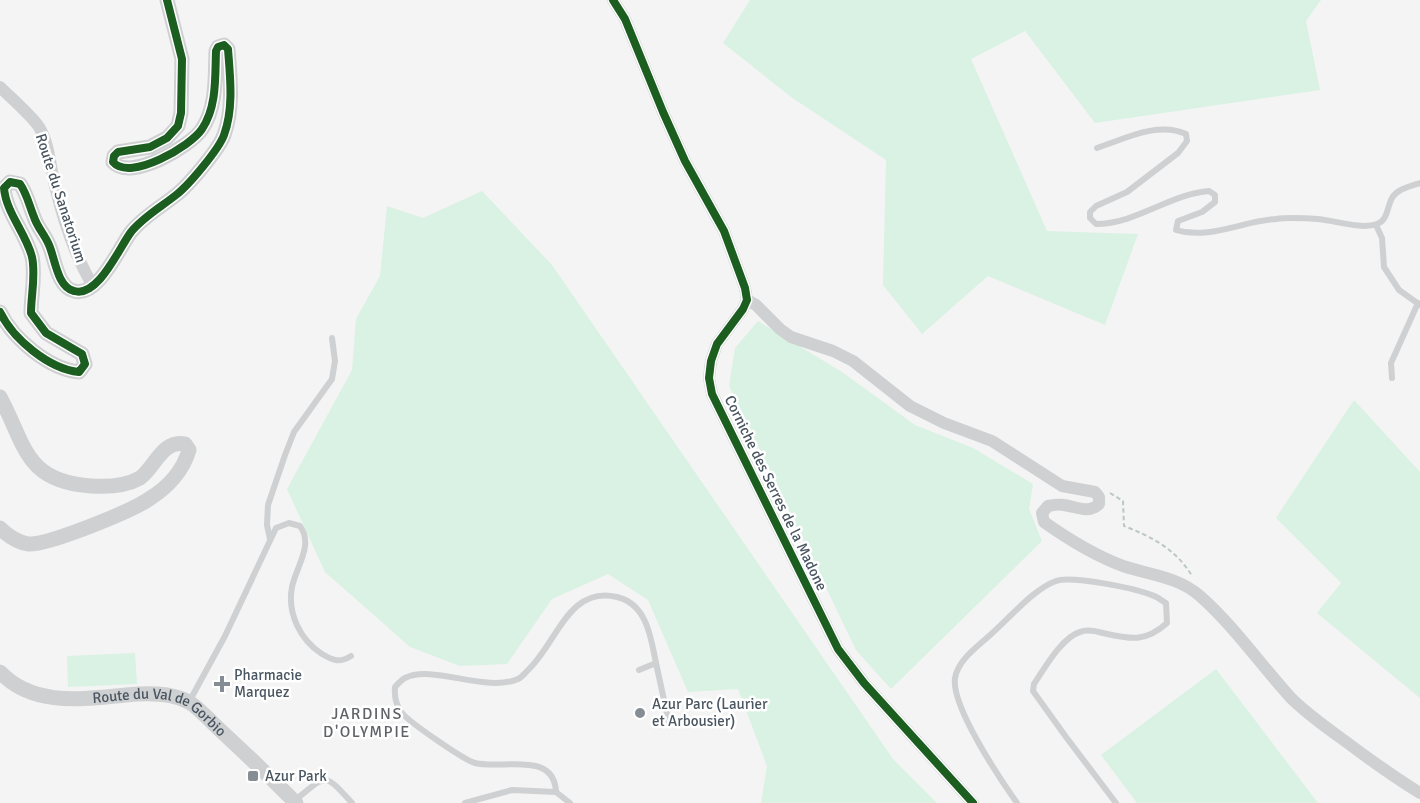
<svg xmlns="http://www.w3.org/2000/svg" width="1420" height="803" font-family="Signika,sans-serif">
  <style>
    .green { fill: #d9f2e3 }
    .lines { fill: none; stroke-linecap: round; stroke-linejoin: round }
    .path { stroke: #bcc7c4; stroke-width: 2; stroke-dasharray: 4.5 3; stroke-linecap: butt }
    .service { stroke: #ced0d2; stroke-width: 6 }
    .minor { stroke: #ced0d2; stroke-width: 12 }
    .tertiary { stroke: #ced0d2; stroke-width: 15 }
    .cycleway-casing { stroke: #fff; stroke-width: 11 }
    .cycleway { stroke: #1b5e20; stroke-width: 8 }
    .poi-dot { fill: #868d94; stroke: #fff; stroke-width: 2 }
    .labels { text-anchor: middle; stroke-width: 5; stroke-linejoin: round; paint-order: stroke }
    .street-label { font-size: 15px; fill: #4a5661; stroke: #fff }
    .poi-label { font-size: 15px; fill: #4a5661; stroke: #fff; text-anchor: start }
    .neighbourhood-label { font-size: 16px; letter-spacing: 1.5px; fill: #5f6368; stroke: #fff }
  </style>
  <rect width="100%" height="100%" fill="#f4f4f4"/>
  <g class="green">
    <path d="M750,0H1321L1306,21L1320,90L1095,123L1025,31L971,59L1047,231L1138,234L1105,325L988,276L922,334L883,285L886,160L791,97L723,43Z"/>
    <path d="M482,191L552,265L893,759L937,803H761L767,766L738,689L688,692L648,600L608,574L552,599L507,664L460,666L410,647L325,572L287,489L352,370L356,319L380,276L387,206L423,218Z"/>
    <path d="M758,321L842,372L915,425L973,448L1033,484L1029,509L1042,541L891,689L856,650L729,386L735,348Z"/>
    <path d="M1354,400L1420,472V698L1317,613L1341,583L1276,518Z"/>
    <path d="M135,653L137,684L68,687L67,656Z"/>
    <path d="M1216,669L1318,803H1137L1101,755Z"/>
  </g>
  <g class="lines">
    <path class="path" d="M1110,493L1123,501L1124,526C1152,537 1176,549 1192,576"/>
    <g class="service">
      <path d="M1097,148C1124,139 1158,121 1186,134L1187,141L1178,153L1127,192L1096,206L1090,212V218L1096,224C1136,224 1170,194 1209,191L1215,195V202L1202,212L1178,221L1176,230C1209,240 1243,221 1276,219C1289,217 1304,218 1317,219C1334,220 1361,230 1377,224C1388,220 1387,207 1392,198C1397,189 1411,186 1420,183"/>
      <path d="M1376,225L1382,238L1384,267L1399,290L1420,305"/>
      <path d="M1392,378L1391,363L1418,303"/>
      <path d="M270,539L267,525L268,505L285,455L294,432L332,379L335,361L332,338"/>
      <path d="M656,663L669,723"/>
      <path d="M189,702L225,636L276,528L289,523L300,526C314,545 296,567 292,587C287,613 300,640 322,654C334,661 340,663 351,656"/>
      <path d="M556,792C554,750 502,770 475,763C464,760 409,722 402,713C396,705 394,697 395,687C398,684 401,680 405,678C432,664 486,693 518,679C522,677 525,673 528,670C556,645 568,585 617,597C647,604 651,638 656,663L639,670"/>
      <path d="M294,801C327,775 323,771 352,803"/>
      <path d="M465,803L512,790L556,792L570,803"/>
      <path d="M1017,803C1000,779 951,706 955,678C958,660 977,647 989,636C1008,620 1033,589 1056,581C1071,575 1139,589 1154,596C1158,597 1162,601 1166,603L1167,623C1145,643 1130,639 1103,633C1096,631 1086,629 1080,632C1062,637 1044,669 1034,684L1033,691L1066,737L1116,803"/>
    </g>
    <g class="minor">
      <path d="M613,0L625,19L663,112L685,161L724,231L745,288L747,300L743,309L717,344L711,361L709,378L712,394L838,649L864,683L973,803"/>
      <path d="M0,87C11,98 31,115 39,127C50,145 50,167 55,186C63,220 75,256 93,286"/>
      <path d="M747,300L756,305L780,329L791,337L833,351L853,361L910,406L944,423L992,441L1062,486L1095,492L1099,497V504C1089,514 1077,507 1064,505C1059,504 1053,505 1048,506L1042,513L1044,522C1068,539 1096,556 1123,566C1149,575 1177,576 1200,596C1234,626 1260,664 1291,698C1307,714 1327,728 1345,741C1369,759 1394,777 1420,793"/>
    </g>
    <g class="tertiary">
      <path d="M0,312C13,339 49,369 79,372L85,364L82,354L46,333L31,313C31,295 36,275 32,257C26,233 6,213 4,188L10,182L20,184C27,194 29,205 34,217C37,227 45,235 49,245C55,258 57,287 74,291C98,298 119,248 131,232C143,217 161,207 176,195C189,185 219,149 224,135C234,108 230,76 228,49L224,45L218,47L216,51C215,77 217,107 202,129C191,146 130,182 113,162L114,156L118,152L150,147L167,138L178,126L181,113L182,59L167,0"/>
      <path d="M0,397C26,445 24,481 91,486C106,487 126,486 140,478C155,467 163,439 185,444L189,450C183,471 167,488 149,499C132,511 46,546 28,544C18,542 7,535 0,528"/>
      <path id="s1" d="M0,672C33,707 82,699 126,695C146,693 170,692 189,702C200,709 210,721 220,730C246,754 271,778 296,803"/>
    </g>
    <g class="cycleway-casing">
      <g id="cycleway">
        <path d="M613,0L625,19L663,112L685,161L724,231L745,288L747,300L743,309L717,344L711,361L709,378L712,394L838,649L864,683L973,803"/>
        <path d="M0,312C13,339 49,369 79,372L85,364L82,354L46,333L31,313C31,295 36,275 32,257C26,233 6,213 4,188L10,182L20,184C27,194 29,205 34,217C37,227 45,235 49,245C55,258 57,287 74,291C98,298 119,248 131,232C143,217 161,207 176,195C189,185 219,149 224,135C234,108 230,76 228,49L224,45L218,47L216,51C215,77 217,107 202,129C191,146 130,182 113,162L114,156L118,152L150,147L167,138L178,126L181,113L182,59L167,0"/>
      </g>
    </g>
    <use href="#cycleway" class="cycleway"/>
  </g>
  <g class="poi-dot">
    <path d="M219 675h6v6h6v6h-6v6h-6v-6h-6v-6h6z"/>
    <circle cx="640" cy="713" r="6"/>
    <rect x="247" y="770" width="12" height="12" rx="3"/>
  </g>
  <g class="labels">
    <g class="street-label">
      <text transform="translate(61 198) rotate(72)" y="5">Route du Sanatorium</text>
      <text transform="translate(776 493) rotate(64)" y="5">Corniche des Serres de la Madone</text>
      <text dy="5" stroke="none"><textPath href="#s1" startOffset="172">Route du Val de Gorbio</textPath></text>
    </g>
    <g class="poi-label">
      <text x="234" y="680">Pharmacie<tspan x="234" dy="17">Marquez</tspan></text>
      <text x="652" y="709">Azur Parc (Laurier<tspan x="652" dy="17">et Arbousier)</tspan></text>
      <text x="265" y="781">Azur Park</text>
    </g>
    <g class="neighbourhood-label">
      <text x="367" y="719">JARDINS<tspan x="367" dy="18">D'OLYMPIE</tspan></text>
    </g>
  </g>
</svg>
